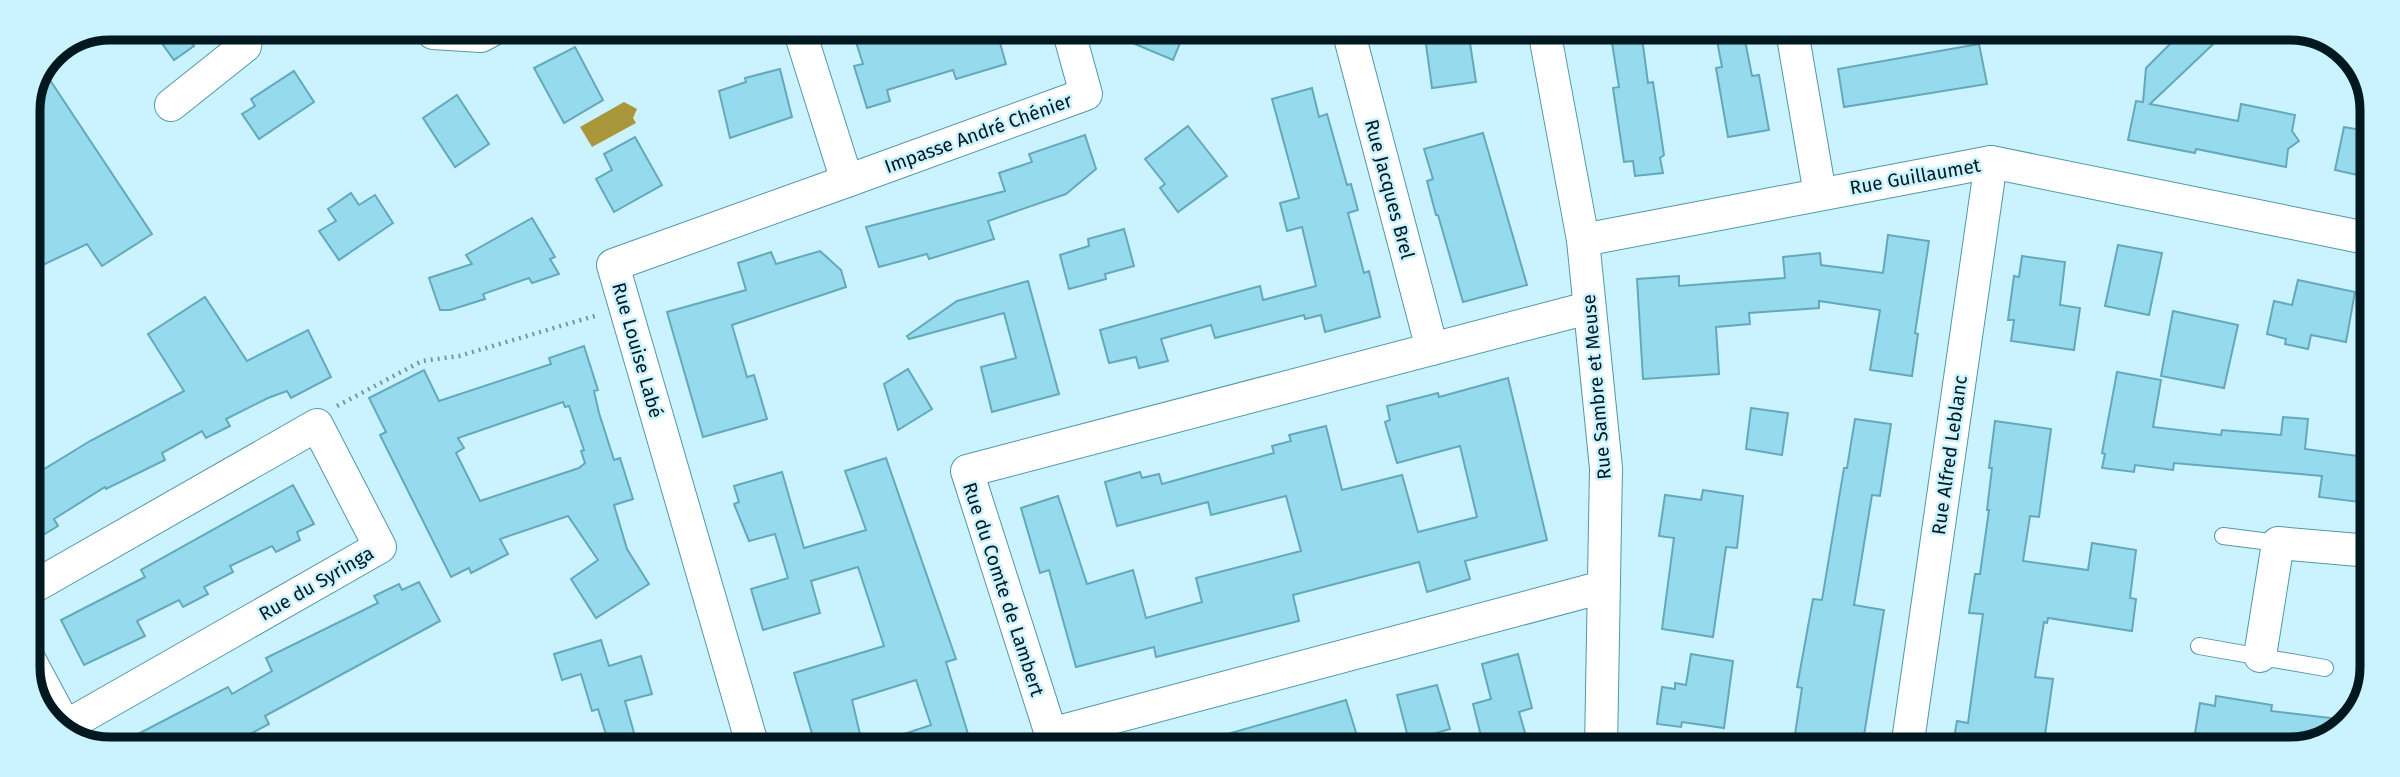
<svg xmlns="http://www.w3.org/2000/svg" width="2400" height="777" font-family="'Fira Sans',sans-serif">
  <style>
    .water { fill: #ab973b }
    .building { fill: #95daed; stroke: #64a9bb; stroke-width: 2; fill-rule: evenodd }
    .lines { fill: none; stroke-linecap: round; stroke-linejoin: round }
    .service-casing { stroke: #5397a9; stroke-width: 18 }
    .minor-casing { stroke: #5397a9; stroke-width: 34 }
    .path { stroke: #7698a2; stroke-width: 4.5; stroke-dasharray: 2 5; stroke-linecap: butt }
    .service { stroke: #fff; stroke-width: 16 }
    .minor { stroke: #fff; stroke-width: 32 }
    .labels { text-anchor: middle; stroke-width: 5; stroke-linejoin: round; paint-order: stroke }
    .street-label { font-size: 19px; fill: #00181f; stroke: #caf3ff }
    .rim { fill: none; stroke: #00181f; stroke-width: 9 }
  </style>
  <rect width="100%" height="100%" fill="#caf3ff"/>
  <path class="water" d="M624,102L637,109L633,118L636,123L592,147L580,127Z"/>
  <g class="building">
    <path d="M181,28L194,46L174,60L158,38Z"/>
    <path d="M901,29H996L1006,64L956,79L953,70L887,90L890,101L867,108L854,66L863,64L856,42Z"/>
    <path d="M1099,29H1186L1173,60Z"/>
    <path d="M1424,30H1468L1476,82L1432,88Z"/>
    <path d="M1610,30H1641L1648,83L1653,82L1664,155L1660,158L1663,173L1635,176L1633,161L1624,162L1613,88L1619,87Z"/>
    <path d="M1715,30H1743L1752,76L1759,75L1769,130L1728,137L1716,68L1722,67Z"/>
    <path d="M2183,31H2227L2150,104L2238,121L2241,104L2295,115L2292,131L2299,141L2288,149L2286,167L2196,149L2195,153L2128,140L2136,101L2143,102L2146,68Z"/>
    <path d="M1979,44L1987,84L1844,107L1838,69Z"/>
    <path d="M575,47L603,100L564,123L534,68Z"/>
    <path d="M780,69L792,117L730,138L719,91L746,82L745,78Z"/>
    <path d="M44,71L152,234L102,266L87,244L28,272V109Z"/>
    <path d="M294,71L314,102L259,139L242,114L255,106L251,99Z"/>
    <path d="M1312,88L1319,117L1327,114L1347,185L1351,184L1358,210L1348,213L1364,273L1369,271L1380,317L1325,332L1321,315L1305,319L1304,315L1215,338L1211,325L1161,339L1168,361L1139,368L1136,357L1109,363L1100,330L1260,286L1263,300L1316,286L1302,227L1287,231L1280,203L1299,198L1272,99Z"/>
    <path d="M457,95L489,144L455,167L423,118Z"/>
    <path d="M1188,126L1227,176L1178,212L1160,188L1165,184L1145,159Z"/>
    <path d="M2344,127L2372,132L2371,178L2335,170Z"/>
    <path d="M1483,133L1527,285L1463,302L1438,215H1436L1427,181L1433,179L1424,149Z"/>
    <path d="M1085,135L1096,169L1066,194L988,221L994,239L929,259L927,254L879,267L866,227L1005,191L999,173L1032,162L1029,154Z"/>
    <path d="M635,137L662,185L614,212L596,179L612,170L604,154Z"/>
    <path d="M351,193L359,205L375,195L393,223L339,260L319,231L336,221L328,209Z"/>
    <path d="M532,218L555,257L550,259L559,274L532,283L529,278L483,294L485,299L450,310H440L429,278L472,264L466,255Z"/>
    <path d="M1124,229L1134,266L1105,274L1106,279L1069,289L1060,255L1089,246L1088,239Z"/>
    <path d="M1888,235L1929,241L1915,333L1918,334L1912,376L1870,370L1880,310L1819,301V308L1749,313L1750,324L1716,327L1719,374L1643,379L1637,279L1679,276V286L1785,278L1783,257L1820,253L1821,265L1883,273Z"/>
    <path d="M2118,245L2162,253L2149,315L2105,306Z"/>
    <path d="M820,251L841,270L846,287L732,325L747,377L754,375L767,419L703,437L667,312L746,290L738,263L771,252L776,264Z"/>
    <path d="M2022,256L2065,262L2060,305L2080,308L2074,350L2011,341L2014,320H2008L2014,276L2019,277Z"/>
    <path d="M2298,280L2355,292L2346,342L2311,335L2308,349L2285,344L2286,339L2267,334L2274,301L2292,305Z"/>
    <path d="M1028,281L1059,394L992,412L981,367L1016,358L1004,313L909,339L907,336L957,301Z"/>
    <path d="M205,297L247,361L308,330L331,377L291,398L287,391L268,398L226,419L230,426L206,438L202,431L162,453L165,460L106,489L105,487L54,519L58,526L28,544V472L31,477L90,441L184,391L148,334Z"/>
    <path d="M2173,311L2238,325L2224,388L2161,376Z"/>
    <path d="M584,346L598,390L594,391L599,413L614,460L620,458L633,499L614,505L627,549L649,584L596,618L571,579L598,560L568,516L500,539L508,554L471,573L469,568L451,577L380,435L386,432L369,398L424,370L439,401L551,364L549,358ZM563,402L565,407L569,406L584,450L581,451L585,463L579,468L480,501L456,453L464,448L458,438Z"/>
    <path d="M908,369L932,409L898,430L884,384Z"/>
    <path d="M2117,372L2161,380L2153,427L2221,435L2222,430L2281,435L2283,417L2308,419L2305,449L2365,457L2359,502L2319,497L2322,476L2174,463L2173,470L2135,465L2134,472L2102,468L2105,454L2102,453Z"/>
    <path d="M1508,378L1547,540L1465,561L1470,579L1427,592L1419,562L1293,595L1299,621L1156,657L1154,647L1076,667L1049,570L1040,573L1021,508L1058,496L1087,584L1133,570L1146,618L1202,602L1196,578L1301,551L1286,496L1211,515L1208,502L1117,526L1105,482L1140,472L1142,478L1159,474L1162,484L1274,453L1272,446L1291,441L1289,435L1326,426L1342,490L1402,475L1418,532L1477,517L1460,446L1397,463L1385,422L1390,420L1387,406L1438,393L1439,397Z"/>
    <path d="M1751,408L1788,413L1782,455L1746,449Z"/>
    <path d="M1855,419L1891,424L1880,496L1872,495L1854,605L1884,610L1862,748L1794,741L1802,688L1797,687L1813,599L1822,600L1844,468H1847Z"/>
    <path d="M1995,421L2051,429L2039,517L2030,516L2023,561L2088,570L2092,543L2136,550L2130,598L2136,599L2132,631L2048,618L2047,623L2044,622L2035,677L2053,679L2043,749H1952L1957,721L1968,723L1983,614L1969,613L1975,574H1980L1989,510H1987L1992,468H1989Z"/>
    <path d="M886,458L956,659L946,662L972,747H881L880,742L931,725L916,680L852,700L863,747H816L794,673L884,646L858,567L811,581L820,613L763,630L751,589L788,578L775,534L749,541L734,504L739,502L734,486L782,472L804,548L866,530L845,471Z"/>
    <path d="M293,485L314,524L297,532L300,540L276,552L272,546L230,566L233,572L204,587L208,594L183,607L179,600L137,621L145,636L84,665L61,620L145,577L141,570Z"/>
    <path d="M1703,490L1743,496L1737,548L1726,547L1713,637L1662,629L1674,538L1659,536L1665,495L1701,500Z"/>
    <path d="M419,582L440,621L265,716L269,724L227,746H115L228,687L232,694L272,671L266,658L378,603L374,596L399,584L402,590Z"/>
    <path d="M601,640L609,666L641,656L652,694L625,701L638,747H610L598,709L592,711L581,674L562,680L554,654Z"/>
    <path d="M1518,654L1532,708L1519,712L1528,743L1509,748H1484L1473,704L1491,699L1482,664Z"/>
    <path d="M1691,654L1733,661L1724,728L1682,722L1681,727L1657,724L1662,687L1675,689V683L1686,685Z"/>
    <path d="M1437,685L1450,729L1409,741L1397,695Z"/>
    <path d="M2216,696L2272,705L2271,711L2348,720L2340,732L2291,749H2243L2209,744L2211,735L2195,733L2200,703L2215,706Z"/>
    <path d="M1346,700L1358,739L1325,748H1204L1203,741Z"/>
  </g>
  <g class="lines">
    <g class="service-casing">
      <g id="service">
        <path d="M2223,536L2278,543"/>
        <path d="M2199,646L2325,668"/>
      </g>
    </g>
    <g class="minor-casing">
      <g id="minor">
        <path d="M1348,30L1432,349"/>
        <path d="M1544,30L1583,240L1606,468L1601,748"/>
        <path d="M1798,30L1792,31L1820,194"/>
        <path d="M433,33L481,36L494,29"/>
        <path d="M171,105L245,46L248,28"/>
        <path d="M847,181L1086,94L1068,29"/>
        <path d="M1583,240L1991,162L2371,239"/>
        <path d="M1588,308L967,471L1051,734L1603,587"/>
        <path d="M28,590L317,425L380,547L61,729"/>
        <path d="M2260,656L2278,543L2370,551"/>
        <path d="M28,657L65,726"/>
        <path d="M753,747L613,265L847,181L799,29"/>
        <path d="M1907,748L1991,162"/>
      </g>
    </g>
    <path class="path" d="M337,406L422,361L459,356L598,315"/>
    <use href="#service" class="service"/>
    <use href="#minor" class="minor"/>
  </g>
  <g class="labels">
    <g class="street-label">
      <text transform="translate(978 133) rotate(-20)" y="7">Impasse André Chénier</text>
      <text transform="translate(1915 176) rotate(-10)" y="7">Rue Guillaumet</text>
      <text transform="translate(1390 189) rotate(75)" y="7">Rue Jacques Brel</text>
      <text transform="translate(638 350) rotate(74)" y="7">Rue Louise Labé</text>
      <text transform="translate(1596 387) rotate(-95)" y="7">Rue Sambre et Meuse</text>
      <text transform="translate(1949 455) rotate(-82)" y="7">Rue Alfred Leblanc</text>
      <text transform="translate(316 583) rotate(-30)" y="7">Rue du Syringa</text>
      <text transform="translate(1004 589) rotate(72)" y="7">Rue du Comte de Lambert</text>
    </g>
  </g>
  <path d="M0 0H2400V777H0ZM110 40H2290A70 70 0 0 1 2360 110V667A70 70 0 0 1 2290 737H110A70 70 0 0 1 40 667V110A70 70 0 0 1 110 40Z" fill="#caf3ff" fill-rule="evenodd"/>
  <path class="rim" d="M110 40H2290A70 70 0 0 1 2360 110V667A70 70 0 0 1 2290 737H110A70 70 0 0 1 40 667V110A70 70 0 0 1 110 40Z"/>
</svg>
